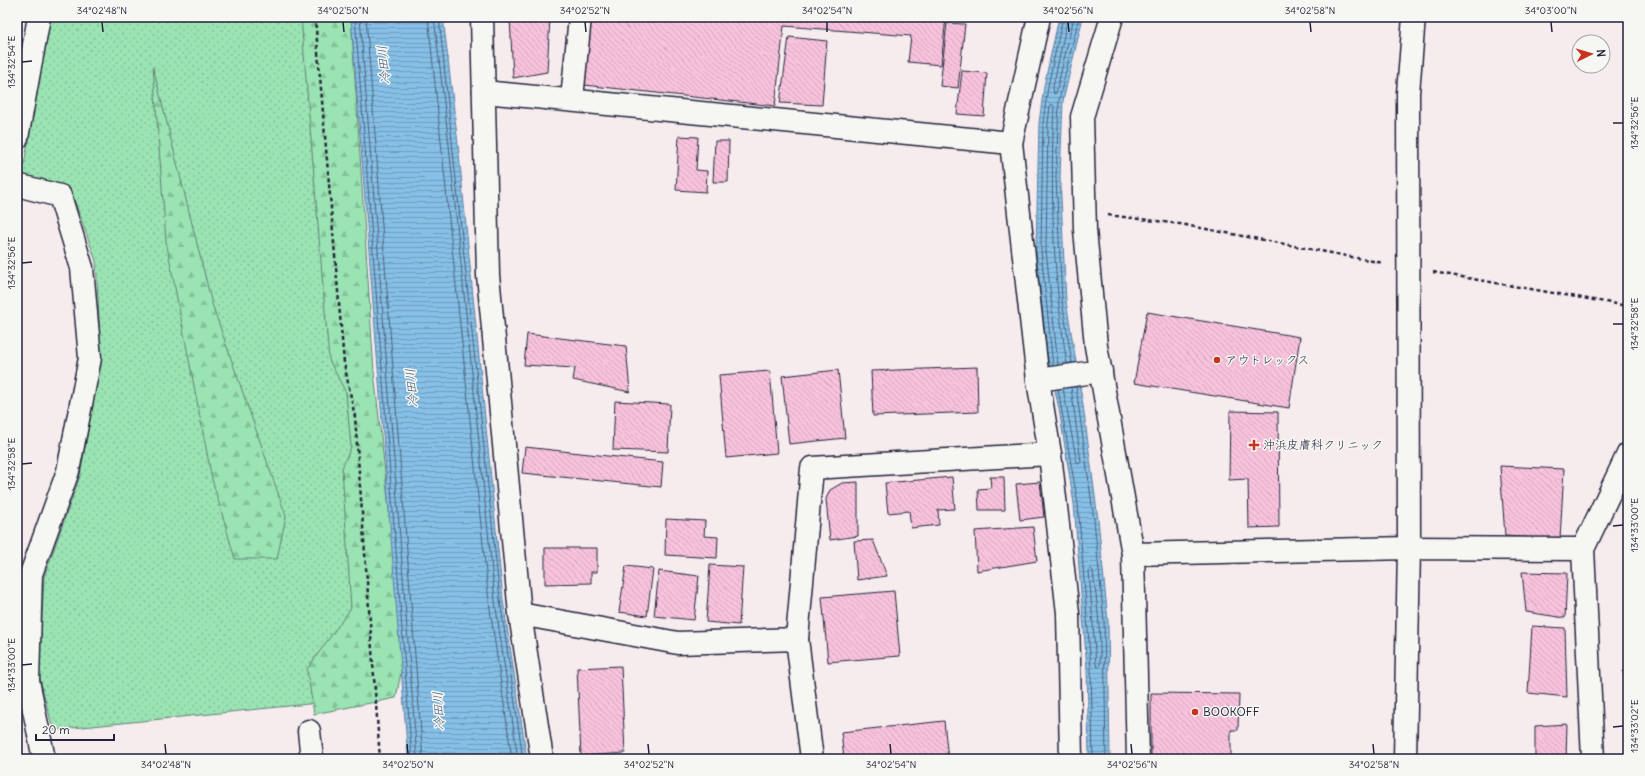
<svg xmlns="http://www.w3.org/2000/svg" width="1645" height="776" font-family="Delius,'Klee One',sans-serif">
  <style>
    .grass { fill: url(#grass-dots); stroke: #5e8276 }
    .forest { fill: url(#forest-firs); stroke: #5e8276 }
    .water { fill: url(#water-rules); stroke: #5f81a2 }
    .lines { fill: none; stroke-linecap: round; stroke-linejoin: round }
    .shore { stroke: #4a617f; stroke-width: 1 }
    .building { fill: url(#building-back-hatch); stroke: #22223b }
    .minor-casing { stroke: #22223b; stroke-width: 25 }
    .tertiary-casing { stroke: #22223b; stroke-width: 25 }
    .path { stroke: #22223b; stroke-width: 2.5; stroke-dasharray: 4 3; stroke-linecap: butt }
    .minor { stroke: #f6f6f2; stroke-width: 22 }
    .tertiary { stroke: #f6f6f2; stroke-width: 22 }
    .ticks { fill: none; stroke: #22223b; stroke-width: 1.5 }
    .poi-dot { fill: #c8321e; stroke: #f6f6f2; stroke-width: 1.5 }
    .labels { text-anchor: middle; stroke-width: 3; stroke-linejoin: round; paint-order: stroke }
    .poi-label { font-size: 12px; fill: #22223b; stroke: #f6f6f2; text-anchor: start }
    .water-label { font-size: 13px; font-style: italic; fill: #455977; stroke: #f6f6f2 }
    .neatline { fill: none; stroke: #22223b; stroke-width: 1.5 }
    .ticks-label { font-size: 10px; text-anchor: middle; fill: #22223b }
  </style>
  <defs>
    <pattern id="grass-dots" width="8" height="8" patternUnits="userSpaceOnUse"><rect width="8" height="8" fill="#9ae3b2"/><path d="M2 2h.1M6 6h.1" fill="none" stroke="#84c29a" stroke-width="1.8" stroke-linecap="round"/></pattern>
    <pattern id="forest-firs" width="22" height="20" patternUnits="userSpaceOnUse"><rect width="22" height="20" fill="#9ae3b2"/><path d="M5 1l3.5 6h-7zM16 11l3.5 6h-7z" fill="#84c29a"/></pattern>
    <pattern id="water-rules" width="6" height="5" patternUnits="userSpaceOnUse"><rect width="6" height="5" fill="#87c0e6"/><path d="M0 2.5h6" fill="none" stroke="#6e9cbc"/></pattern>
    <pattern id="building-back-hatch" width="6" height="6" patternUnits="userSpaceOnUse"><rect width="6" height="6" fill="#f8c2dc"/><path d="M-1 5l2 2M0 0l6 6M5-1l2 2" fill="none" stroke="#d4a6be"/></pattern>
  </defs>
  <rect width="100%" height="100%" fill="#f6ecee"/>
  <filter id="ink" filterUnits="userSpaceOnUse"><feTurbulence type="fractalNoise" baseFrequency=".025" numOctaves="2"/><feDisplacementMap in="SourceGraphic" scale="8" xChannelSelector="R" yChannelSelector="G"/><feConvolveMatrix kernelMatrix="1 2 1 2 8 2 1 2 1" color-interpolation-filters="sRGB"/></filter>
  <g filter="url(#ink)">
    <path class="grass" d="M51,17H332L387,696L53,730L39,675L44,577L80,476L101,355L96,261L70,188L22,175Z"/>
    <g class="forest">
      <path d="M301,17H351L374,372L398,591L402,667L396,698L314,714L307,669L351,608L342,468L351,447L346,393L329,360Z"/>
      <path d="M153,67L212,304L286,516L277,559H235L212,479L166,241Z"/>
    </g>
    <g class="water">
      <path d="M351,17H443L458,144L503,600L527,759H408Z"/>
      <path d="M1059,17H1083L1063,101L1060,177L1064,262L1066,301L1083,405L1098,519L1108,621L1110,759H1089L1087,669L1074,504L1059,409L1047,354L1036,251L1039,123L1044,86Z"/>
    </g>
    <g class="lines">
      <g class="shore">
        <path d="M355,17L412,759"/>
        <path d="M360,17L417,759"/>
        <path d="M366,17L423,759"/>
        <path d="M428,17L489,602L512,759"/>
        <path d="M434,17L449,145L495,601L518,759"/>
        <path d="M439,17L500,600L523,759"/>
        <path d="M1068,17L1053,87L1054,94L1056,93L1074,17"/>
        <path d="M1072,363L1062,301L1056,177L1059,100L1079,17"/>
        <path d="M1058,365L1046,250L1048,123L1050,106L1052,104L1054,106C1050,193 1053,278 1067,364"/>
        <path d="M1053,366L1041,251L1043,123L1048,86L1063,17"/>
        <path d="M1076,387L1094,520L1104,621L1106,759"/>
        <path d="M1063,388L1077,463L1079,464L1081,462L1071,387"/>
        <path d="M1058,389L1078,504L1091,668L1093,759"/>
        <path d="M1091,569L1093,571C1097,602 1101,634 1100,665L1098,667L1096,665L1089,571Z"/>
      </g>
    </g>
    <g class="building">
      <path d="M510,17H550L547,72L513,78Z"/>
      <path d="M590,17H946L941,65L908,62L911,36L784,26L775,106L584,85Z"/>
      <path d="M955,17H1003L1001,22Z"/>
      <path d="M947,23L965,24L958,88L940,86Z"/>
      <path d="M789,37L827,41L822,105L780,103Z"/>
      <path d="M962,71L987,73L984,116L957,114Z"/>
      <path d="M679,136L698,137L696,170L707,171L706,192L676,190Z"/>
      <path d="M715,141H729L728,182H713Z"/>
      <path d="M1147,312L1300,337L1289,408L1134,383Z"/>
      <path d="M527,334L626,346L630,392L573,380L575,368L524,365Z"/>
      <path d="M977,367L978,412L873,416L871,371Z"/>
      <path d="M838,370L845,438L789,444L782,376Z"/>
      <path d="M770,371L777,453L726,458L719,375Z"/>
      <path d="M615,401L670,404L668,452L613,450Z"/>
      <path d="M1230,411L1278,412L1279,527L1249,528L1248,479L1229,480Z"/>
      <path d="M525,447L663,462L661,487L522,473Z"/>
      <path d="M1500,466L1564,469L1560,539L1505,536Z"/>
      <path d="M952,477L955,509L938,510L939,525L911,528L909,511L888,513L885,483Z"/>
      <path d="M990,477H1004L1005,510H979L978,489L991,488Z"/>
      <path d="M858,482V536L830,540L826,499L830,490L842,483Z"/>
      <path d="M1040,482L1044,517L1020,520L1016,484Z"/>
      <path d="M666,519L705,521L704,536L718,537L717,558L665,555Z"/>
      <path d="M1033,527L1037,561L977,571L975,531Z"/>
      <path d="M873,540L887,576L857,580L854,541Z"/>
      <path d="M545,548H597V572H591V583L545,584Z"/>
      <path d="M710,565L743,567L739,625L706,622Z"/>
      <path d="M626,566L653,569L647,616L619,612Z"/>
      <path d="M659,571L699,576L694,620L654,616Z"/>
      <path d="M1522,572L1567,573L1565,618L1526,612Z"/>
      <path d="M894,591L900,656L828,662L822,597Z"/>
      <path d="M1532,626L1565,628L1567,697L1528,693Z"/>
      <path d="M621,666L625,753L581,756L577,668Z"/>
      <path d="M1623,671H1628V708Z"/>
      <path d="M1151,693L1239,694L1238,730H1231V759H1151Z"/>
      <path d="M944,721L948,759H844L841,732Z"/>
      <path d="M1567,724L1566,759H1535V726Z"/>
    </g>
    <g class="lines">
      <g class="minor-casing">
        <g id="minor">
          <path d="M1112,17L1082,117L1085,230L1096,346L1133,554L1138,759"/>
          <path d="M484,92L1011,143L1039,17"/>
          <path d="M572,99L580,17"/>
          <path d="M17,138L39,17"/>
          <path d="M1011,143L1038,380L1050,454L1068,613L1071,759"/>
          <path d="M17,185L60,196L82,268L90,358L68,471L31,574L28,681L44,759"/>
          <path d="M1038,380L1101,371"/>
          <path d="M1583,549L1628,454"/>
          <path d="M1133,554L1409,548L1583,549L1593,759"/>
          <path d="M520,614L678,643L797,639L812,468L1050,454"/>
          <path d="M797,639L812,759"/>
          <path d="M309,731L312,759"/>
        </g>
      </g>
      <g class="tertiary-casing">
        <g id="tertiary">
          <path d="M482,17L488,275L520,614L542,759"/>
          <path d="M1405,759L1409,548L1408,93L1414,17"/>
        </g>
      </g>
      <g class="path">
        <path d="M315,17L344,363L355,417L380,759"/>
        <path d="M1108,215L1180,224L1383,263"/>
        <path d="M1433,272L1628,306"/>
      </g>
      <use href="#minor" class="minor"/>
      <use href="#tertiary" class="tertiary"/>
    </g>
  </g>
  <path class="ticks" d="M102,22L103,32M343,22L344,32M585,22L586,32M827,22V32M1068,22L1069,32M1310,22L1311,32M1551,22L1552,32M22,62L32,61M1613,123H1623M22,263L32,262M1613,324H1623M22,464L32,463M1613,526L1623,525M22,665L32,664M1613,727L1623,726M165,744L166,754M407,744L408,754M648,744L649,754M890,744L891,754M1131,744L1132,754M1373,744L1374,754"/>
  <g class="poi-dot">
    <circle cx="1217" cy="360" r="4"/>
    <path d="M1252 439h4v4h4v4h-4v4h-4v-4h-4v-4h4z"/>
    <circle cx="1195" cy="712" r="4"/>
  </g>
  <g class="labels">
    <g class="poi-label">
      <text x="1225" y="364">アウトレックス</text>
      <text x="1263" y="449">沖浜皮膚科クリニック</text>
      <text x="1203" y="716">BOOKOFF</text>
    </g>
    <g class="water-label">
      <text transform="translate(383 65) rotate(-95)" y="5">冷田川</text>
      <text transform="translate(411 388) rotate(-95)" y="5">冷田川</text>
      <text transform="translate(438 711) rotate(-93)" y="5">冷田川</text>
    </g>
  </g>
  <rect width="1645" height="776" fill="none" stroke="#f6f6f2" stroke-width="44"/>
  <g transform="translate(1591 54) rotate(85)"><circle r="19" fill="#f6f6f2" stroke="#a1a1a9"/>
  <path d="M0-3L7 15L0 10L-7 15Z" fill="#c8321e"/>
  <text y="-6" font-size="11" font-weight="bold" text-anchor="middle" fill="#22223b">N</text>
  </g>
  <path d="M36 734v6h78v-6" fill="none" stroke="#22223b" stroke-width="2"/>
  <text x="42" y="734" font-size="12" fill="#22223b" stroke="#f6f6f2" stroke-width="3" paint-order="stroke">20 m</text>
  <rect x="22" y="22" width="1601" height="732" class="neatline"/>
  <g class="ticks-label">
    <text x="102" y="14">34°02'48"N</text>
    <text x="343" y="14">34°02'50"N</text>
    <text x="585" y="14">34°02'52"N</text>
    <text x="827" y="14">34°02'54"N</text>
    <text x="1068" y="14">34°02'56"N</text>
    <text x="1310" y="14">34°02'58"N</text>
    <text x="1551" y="14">34°03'00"N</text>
    <text transform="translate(11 62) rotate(-90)" y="4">134°32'54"E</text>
    <text transform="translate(1634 123) rotate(-90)" y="4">134°32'56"E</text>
    <text transform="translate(11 263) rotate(-90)" y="4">134°32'56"E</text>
    <text transform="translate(1634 324) rotate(-90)" y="4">134°32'58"E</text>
    <text transform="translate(11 464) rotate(-90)" y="4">134°32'58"E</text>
    <text transform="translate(1634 525) rotate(-90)" y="4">134°33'00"E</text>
    <text transform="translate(11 665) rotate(-90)" y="4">134°33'00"E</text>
    <text transform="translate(1634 726) rotate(-90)" y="4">134°33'02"E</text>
    <text x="166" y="768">34°02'48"N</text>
    <text x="408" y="768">34°02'50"N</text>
    <text x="649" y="768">34°02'52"N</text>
    <text x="891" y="768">34°02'54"N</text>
    <text x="1132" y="768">34°02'56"N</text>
    <text x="1374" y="768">34°02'58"N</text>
  </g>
</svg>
